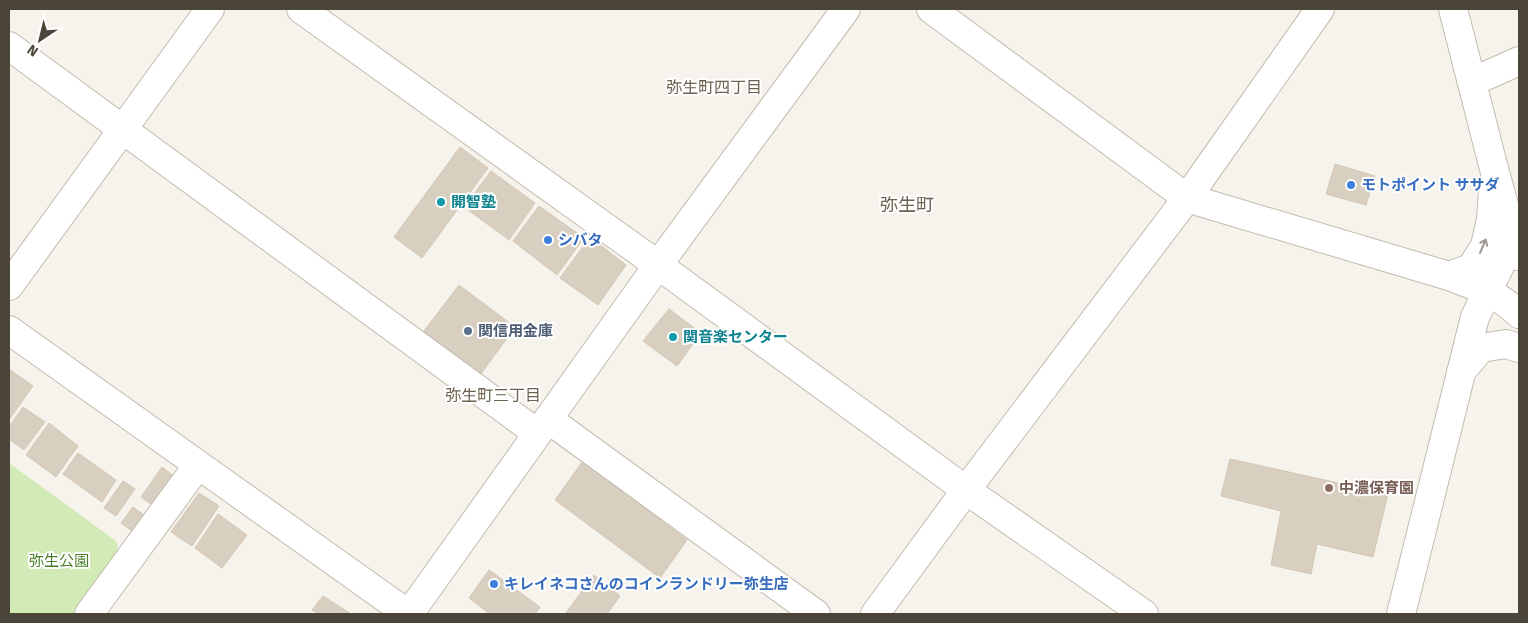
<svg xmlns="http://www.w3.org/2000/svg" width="1528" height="623" font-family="'Fira Sans','Noto Sans JP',sans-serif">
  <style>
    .green { fill: #d2eab5 }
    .building { fill: #d8cfc1; stroke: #d3c7b4 }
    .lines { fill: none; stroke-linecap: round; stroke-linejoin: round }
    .minor-casing { stroke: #c2bbae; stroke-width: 30 }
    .minor { stroke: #fff; stroke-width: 28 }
    .oneway { stroke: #9c9892 }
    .shop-dot { fill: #3f7fe0; stroke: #fff; stroke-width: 2 }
    .culture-dot { fill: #0f9aa8; stroke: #fff; stroke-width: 2 }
    .service-dot { fill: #5c6f8a; stroke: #fff; stroke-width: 2 }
    .education-dot { fill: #8d6e63; stroke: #fff; stroke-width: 2 }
    .labels { text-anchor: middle; stroke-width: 4; stroke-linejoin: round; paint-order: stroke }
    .shop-label { font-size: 15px; font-weight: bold; fill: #366cbe; stroke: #fff; text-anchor: start }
    .culture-label { font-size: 15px; font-weight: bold; fill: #0d838f; stroke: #fff; text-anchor: start }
    .service-label { font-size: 15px; font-weight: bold; fill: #4e5e75; stroke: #fff; text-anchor: start }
    .education-label { font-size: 15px; font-weight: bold; fill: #785e54; stroke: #fff; text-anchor: start }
    .park-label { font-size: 15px; fill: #4a7f2a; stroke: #fff }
    .neighbourhood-label { font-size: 16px; fill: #6e6250; stroke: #fff }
    .quarter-label { font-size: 18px; fill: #6e6250; stroke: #fff }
  </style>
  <rect width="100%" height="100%" fill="#f6f3ec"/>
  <path class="green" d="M9,463L116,541L121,561L81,614H9Z"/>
  <g class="building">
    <path d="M460,147L488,168L422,258L394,237Z"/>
    <path d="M1335,164L1375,176L1366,205L1326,194Z"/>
    <path d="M491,171L535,203L509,240L464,207Z"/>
    <path d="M539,206L584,238L557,275L513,241Z"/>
    <path d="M590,237L626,265L598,305L560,278Z"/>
    <path d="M459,285L515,327L478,378L421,335Z"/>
    <path d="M669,309L701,333L677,366L643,341Z"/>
    <path d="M9,369L33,386L9,420Z"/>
    <path d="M23,407L45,422L24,450L9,439V427Z"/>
    <path d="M49,423L78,446L56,477L26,455Z"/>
    <path d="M78,453L116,480L102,502L63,474Z"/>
    <path d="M1230,459L1388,494L1373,557L1317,544L1311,574L1271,565L1281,511L1221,496Z"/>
    <path d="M583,461L687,540L660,578L555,500Z"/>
    <path d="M162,467L179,480L158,509L141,497Z"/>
    <path d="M123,481L135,489L116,516L104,508Z"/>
    <path d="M199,493L219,506L192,546L171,532Z"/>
    <path d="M133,507L151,520L139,536L121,523Z"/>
    <path d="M218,514L247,535L222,568L195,548Z"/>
    <path d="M489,570L540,607L535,614H490L469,598Z"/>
    <path d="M594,575L620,596L607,614H565Z"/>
    <path d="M323,596L351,614H318L312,610Z"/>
  </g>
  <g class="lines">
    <g class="minor-casing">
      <g id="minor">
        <path d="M301,9L658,265L966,490L1144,614"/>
        <path d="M931,9L1187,198L1449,276C1477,287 1497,293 1519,314"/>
        <path d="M1453,9L1493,165L1518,256"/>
        <path d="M9,46L537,433"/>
        <path d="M1472,82L1519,61"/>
        <path d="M1449,276L1471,268L1485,246L1491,219L1493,190"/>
        <path d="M9,286L210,9"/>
        <path d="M9,330L408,614"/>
        <path d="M1461,372L1481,348L1506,344L1519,348"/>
        <path d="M548,419L816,614"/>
        <path d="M89,614L198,465"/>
        <path d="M409,614L658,265L846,9"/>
        <path d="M875,614L966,490L1187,198L1320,9"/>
        <path d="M1401,614L1475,317L1513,239"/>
      </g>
    </g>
    <use href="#minor" class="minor"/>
  </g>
  <defs><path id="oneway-shaft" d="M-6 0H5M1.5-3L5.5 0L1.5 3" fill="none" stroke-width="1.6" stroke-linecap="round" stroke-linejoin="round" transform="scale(1.25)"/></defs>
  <use class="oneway" href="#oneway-shaft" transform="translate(1483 246) rotate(-67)"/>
  <g class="shop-dot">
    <circle cx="1351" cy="185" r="5"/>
    <circle cx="548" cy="240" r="5"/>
    <circle cx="494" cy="584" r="5"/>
  </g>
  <g class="culture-dot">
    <circle cx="441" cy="202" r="5"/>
    <circle cx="673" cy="337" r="5"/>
  </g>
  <circle class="service-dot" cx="468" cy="331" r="5"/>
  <circle class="education-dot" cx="1329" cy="488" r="5"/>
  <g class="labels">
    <g class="shop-label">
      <text x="1361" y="190">モトポイント ササダ</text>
      <text x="558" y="245">シバタ</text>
      <text x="504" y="589">キレイネコさんのコインランドリー弥生店</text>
    </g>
    <g class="culture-label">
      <text x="451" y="207">開智塾</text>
      <text x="683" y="342">関音楽センター</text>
    </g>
    <g class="service-label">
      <text x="478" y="336">関信用金庫</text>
    </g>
    <g class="education-label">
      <text x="1339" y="493">中濃保育園</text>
    </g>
    <g class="park-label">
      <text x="59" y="566">弥生公園</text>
    </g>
    <g class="neighbourhood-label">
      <text x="714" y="93">弥生町四丁目</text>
      <text x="493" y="401">弥生町三丁目</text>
    </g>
    <g class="quarter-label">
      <text x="907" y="211">弥生町</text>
    </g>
  </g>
  <rect width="1528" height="623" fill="none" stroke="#4b4439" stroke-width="20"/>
  <g transform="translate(40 40) rotate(215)" stroke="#ffffff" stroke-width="4" paint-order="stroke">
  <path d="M0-4L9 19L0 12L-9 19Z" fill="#4b4439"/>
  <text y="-8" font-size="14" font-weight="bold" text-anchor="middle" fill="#4b4439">N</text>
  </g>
</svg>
